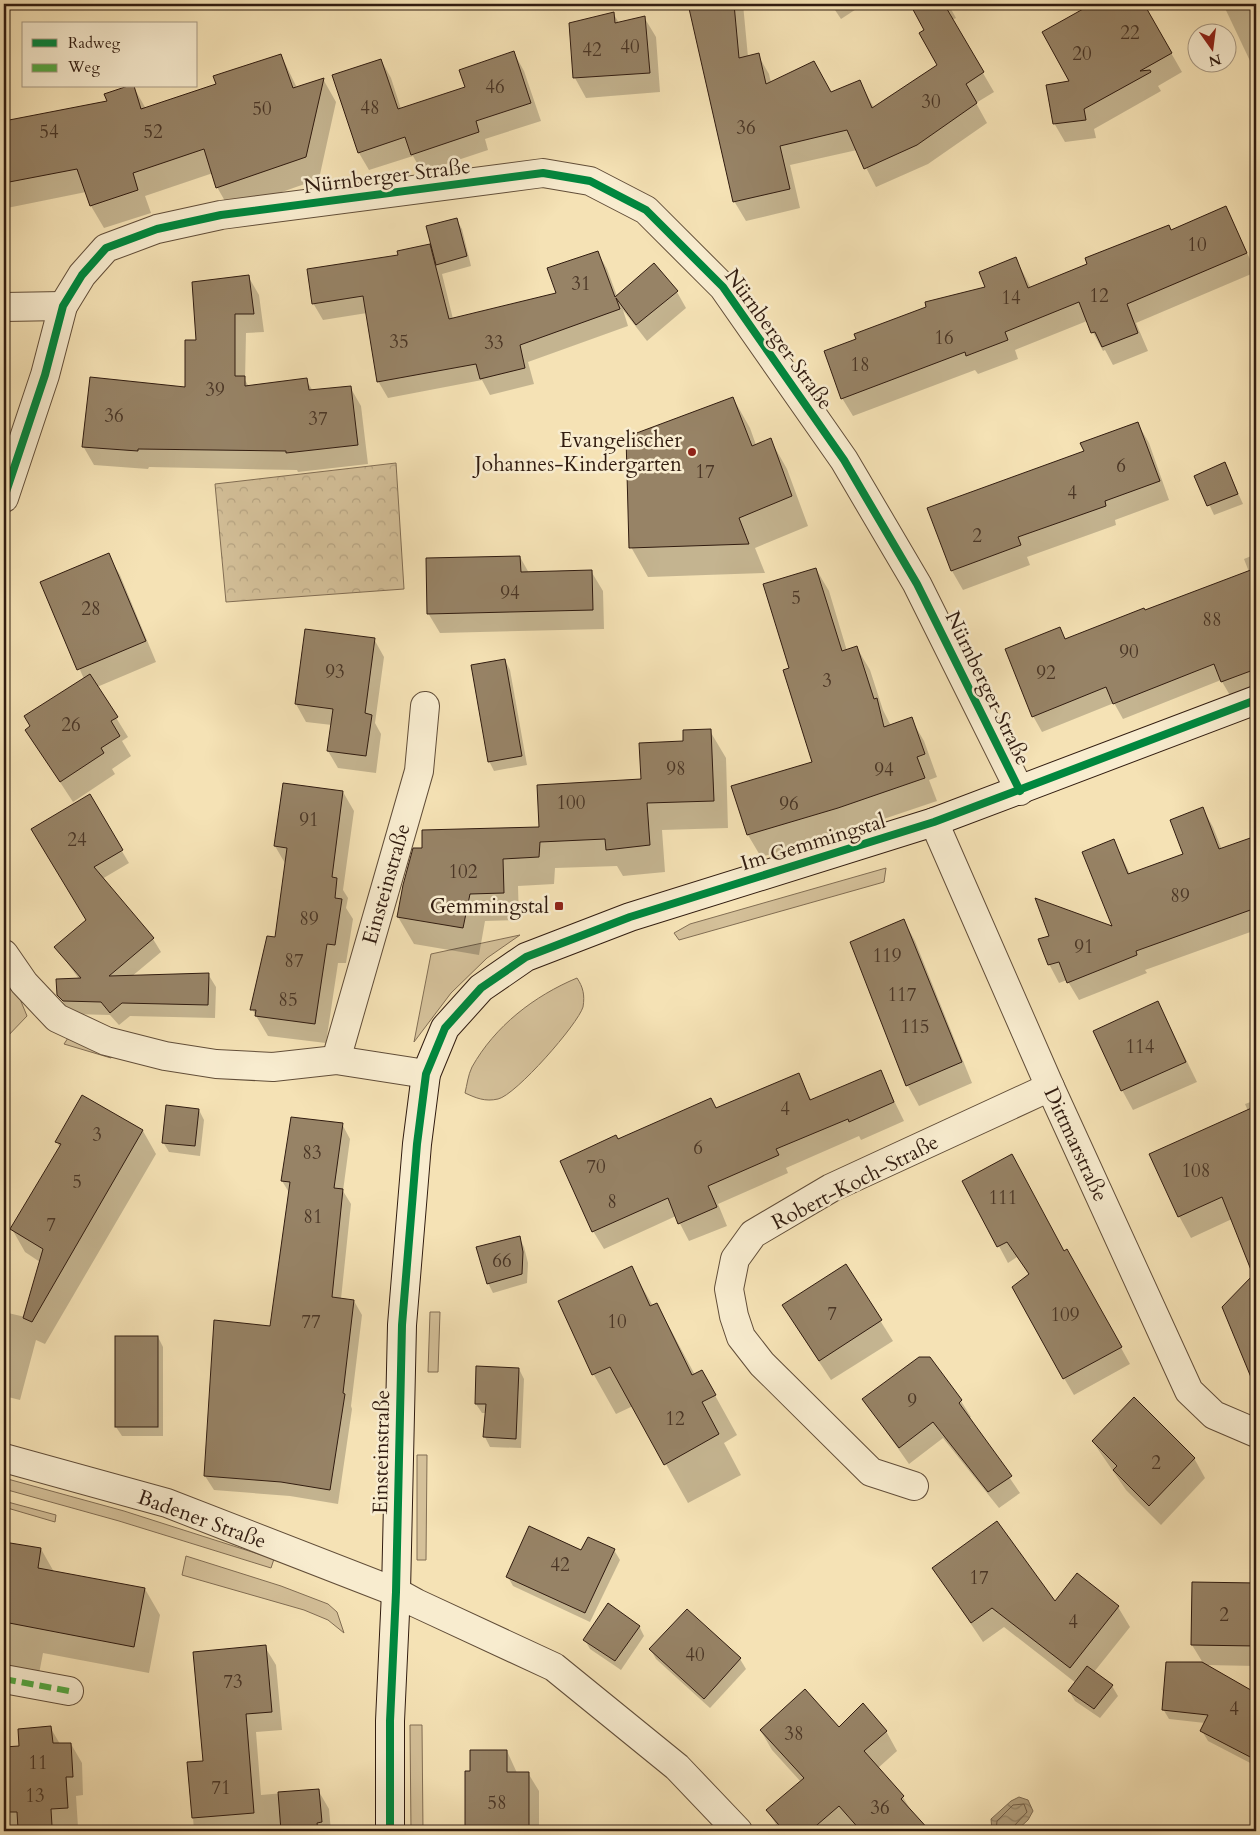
<svg xmlns="http://www.w3.org/2000/svg" width="1260" height="1835" font-family="Cardo,serif">
  <style>
    .grass { fill: #d4c099; stroke: #826e54 }
    .park { fill: url(#park-crowns); stroke: #826e54 }
    .water { fill: url(#water-waves); stroke: #7e6b51 }
    .shadow { fill: #0003 }
    .lines { fill: none; stroke-linecap: round; stroke-linejoin: round }
    .shore { stroke: #725e46; stroke-width: 1 }
    .building { fill: #978366; stroke: #311c10 }
    .street-casing { stroke: #624e39; stroke-width: 30 }
    .secondary-casing { stroke: #311c10; stroke-width: 30 }
    .street { stroke: #f8eccf; stroke-width: 28 }
    .secondary { stroke: #f8eccf; stroke-width: 28 }
    .quiet { stroke: #54a942; stroke-width: 6; stroke-dasharray: 12 6; stroke-linecap: butt }
    .cycleway-casing { stroke: #f8eccf; stroke-width: 11 }
    .cycleway { stroke: #00873e; stroke-width: 8 }
    .poi-dot { fill: #8f2418; stroke: #f8eccf; stroke-width: 2 }
    .labels { text-anchor: middle; stroke-width: 5; stroke-linejoin: round; paint-order: stroke }
    .number-label { font-size: 19px; fill: #4a3626 }
    .street-label { font-size: 21px; fill: #311c10; stroke: #f8eccf }
    .poi-label { font-size: 21px; fill: #311c10; stroke: #f8eccf; text-anchor: end }
  </style>
  <defs>
    <pattern id="park-crowns" width="20" height="18" patternUnits="userSpaceOnUse" patternTransform="scale(1.25)"><rect width="20" height="18" fill="#d4c099"/><path d="M2 6a3 3 0 1 1 6 0M12 15a3 3 0 1 1 6 0" fill="none" stroke="#b6a483"/></pattern>
    <pattern id="water-waves" width="16" height="10" patternUnits="userSpaceOnUse" patternTransform="scale(1.25)"><rect width="16" height="10" fill="#b29f7d"/><path d="M0 5q4-4 8 0t8 0" fill="none" stroke="#918165"/></pattern>
  </defs>
  <rect width="100%" height="100%" fill="#f5e2b5"/>
  <filter id="stains"><feTurbulence type="fractalNoise" baseFrequency=".004" numOctaves="4"/><feColorMatrix values="0 0 0 0 .2 0 0 0 0 .09 0 0 0 0 .02 0 0 0 .5 -.17"/></filter>
  <radialGradient id="worn" r=".72"><stop offset=".6" stop-color="#630" stop-opacity="0"/><stop offset="1" stop-color="#630" stop-opacity=".3"/></radialGradient>
  <g class="grass">
    <path d="M886,868L884,882L679,940L674,933L690,924Z"/>
    <path d="M520,935L487,958L451,993L414,1042L431,954Z"/>
    <path d="M577,978C583,987 585,995 583,1007C578,1024 516,1095 498,1099C485,1102 476,1098 465,1093C467,1085 468,1075 472,1067C495,1026 534,996 577,978Z"/>
    <path d="M4,983L20,999L27,1016L4,1040Z"/>
    <path d="M70,1035L116,1052L111,1058L64,1044Z"/>
    <path d="M430,1312H440L438,1372H428Z"/>
    <path d="M417,1455H427L426,1560H417Z"/>
    <path d="M4,1478L124,1511L274,1559L271,1568L119,1521L4,1489Z"/>
    <path d="M4,1501L56,1515L55,1522L4,1507Z"/>
    <path d="M186,1556L281,1586L328,1604L337,1612L344,1633L328,1620L304,1610L182,1575Z"/>
    <path d="M410,1725H422L423,1831H411Z"/>
  </g>
  <path class="park" d="M396,463L404,589L226,602L215,484Z"/>
  <path class="water" d="M1019,1797L1028,1800L1033,1811L1028,1820L1016,1831H992L991,1819L1011,1801Z"/>
  <g class="shadow">
    <path d="M689,4H743L748,57L758,55L769,74L771,83L831,94L860,82L874,108L939,66L926,30L911,4H948L956,18L952,20L994,92L976,103L987,123L928,164L876,187L857,150L790,165L800,208L746,221L734,201Z"/>
    <path d="M831,4H864L841,19Z"/>
    <path d="M1095,4H1143L1182,72L1158,86L1161,91L1094,129L1096,138L1065,142L1054,123L1071,82L1043,33Z"/>
    <path d="M1223,4H1256V72L1251,63Z"/>
    <path d="M613,13L619,23L644,17L656,37L660,92L586,98L575,78Z"/>
    <path d="M514,53L524,71L541,121L485,139L488,150L422,172L413,156L369,170L359,153L381,60L391,78L401,109L466,88Z"/>
    <path d="M281,55L297,88L323,79L336,102L319,179L230,210L217,187L213,173L145,196L151,213L104,228L91,206L86,192L7,208L4,203V122L108,102L133,86L146,109L218,85Z"/>
    <path d="M1226,208L1256,272L1136,323L1148,351L1113,365L1105,350L1103,351L1087,321L1015,350L1018,359L978,374L975,370L853,416L842,398L987,288L1016,259L1031,288Z"/>
    <path d="M456,219L462,229L471,266L442,274L453,319L557,293L598,253L607,269L617,296L677,292L686,308L647,341L623,310L628,326L528,362L534,384L490,395L482,380L388,398L378,381L367,313L323,320L313,303L400,256L430,246L433,251Z"/>
    <path d="M248,276L259,295L264,332L246,333L245,380L249,387L306,380L313,391L350,387L361,406L368,464L298,472L297,470L149,467L148,469L94,465L83,446L186,389L197,341Z"/>
    <path d="M733,398L750,428L756,445L770,439L787,469L808,526L755,548L765,573L648,577L631,547Z"/>
    <path d="M1138,424L1149,443L1169,500L1115,520L1116,525L1027,557L1030,565L963,590L952,571L929,509L1086,452Z"/>
    <path d="M1225,464L1243,504L1214,515L1196,476Z"/>
    <path d="M1256,554V687L1231,697L1221,680L1123,719L1114,703L1042,732L1033,716L1060,629L1066,640L1249,572L1244,559Z"/>
    <path d="M108,555L120,575L156,662L97,687L128,737L122,741L131,756L112,769L115,774L73,802L39,750L84,679L42,583Z"/>
    <path d="M520,557L529,573L591,571L603,591L604,629L440,633L428,613Z"/>
    <path d="M816,569L829,591L847,651L857,648L870,670L883,710L891,726L911,719L924,741L937,777L929,780L937,801L851,830L761,857L748,835L814,763L791,669Z"/>
    <path d="M306,631L374,639L384,657L375,723L381,734L376,773L338,768L328,751L332,725L306,722L296,704Z"/>
    <path d="M505,660L510,670L527,765L494,771L489,761Z"/>
    <path d="M710,731L726,758L728,828L662,830L665,872L623,876L617,866L555,868L554,884L518,886L519,920L485,921L479,955L414,944L398,917L423,850L540,829L642,781Z"/>
    <path d="M343,792L354,811L343,890L348,898L346,908L353,919L346,963H338L326,1043L268,1036L252,1009L276,938L286,865L275,846Z"/>
    <path d="M89,796L129,863L102,879L153,939L161,952L131,977L208,974L216,987L215,1018L130,1016L119,1025L110,1015L71,1014L58,994L79,979L56,947L87,921Z"/>
    <path d="M1203,809L1213,827L1222,850L1256,837V930L1145,970L1147,973L1079,1000L1067,980L1059,983L1049,964L1114,928V841L1130,874L1184,854Z"/>
    <path d="M904,921L915,941L972,1083L919,1106L908,1086L851,943Z"/>
    <path d="M1158,1002L1197,1082L1133,1110L1122,1090Z"/>
    <path d="M880,1072L904,1121L861,1140L859,1136L786,1168L788,1173L718,1204L727,1226L689,1241L676,1216L604,1249L593,1231L618,1140L716,1109L798,1075L812,1101Z"/>
    <path d="M1256,1100V1248L1248,1251L1232,1219L1191,1238L1179,1216L1248,1111L1245,1104Z"/>
    <path d="M199,1110L204,1120L200,1156L169,1152L163,1142Z"/>
    <path d="M342,1124L350,1139L343,1191L351,1204L341,1299L354,1301L362,1315L351,1406L352,1409L338,1504L290,1496L214,1490L205,1476L271,1327L290,1194L282,1181Z"/>
    <path d="M143,1131L156,1154L45,1344L36,1340L20,1400L4,1396V1312L25,1317L40,1262L25,1252L12,1229L60,1148L57,1142Z"/>
    <path d="M964,1181L1064,1252L1076,1267L1130,1364L1074,1395L1064,1378L1030,1275L1017,1257L1008,1263Z"/>
    <path d="M519,1237L524,1247L528,1263L527,1283L493,1293L488,1283Z"/>
    <path d="M846,1266L893,1341L831,1380L795,1325Z"/>
    <path d="M631,1268L653,1306L657,1304L695,1375L702,1372L737,1435L724,1443L741,1475L688,1503L633,1406L616,1414L594,1375L559,1302Z"/>
    <path d="M1255,1275L1256,1278V1380L1247,1364Z"/>
    <path d="M158,1337L163,1347V1436H122L116,1427Z"/>
    <path d="M930,1358L961,1401L971,1417L969,1419L1020,1493L999,1508L943,1438L909,1464L864,1400Z"/>
    <path d="M519,1369L524,1379L521,1448L490,1447L485,1437L486,1413H482L476,1404Z"/>
    <path d="M1093,1442L1194,1458L1205,1478L1161,1525L1126,1490Z"/>
    <path d="M4,1543L41,1549L54,1572L145,1589L160,1615L149,1673L43,1653L39,1674L4,1668Z"/>
    <path d="M614,1550L620,1560L590,1622L513,1586L508,1577L582,1552Z"/>
    <path d="M934,1569L1055,1603L1118,1607L1130,1627L1094,1672L1112,1686L1118,1696L1100,1718L1075,1701L1069,1691L1076,1683L1004,1627L983,1642Z"/>
    <path d="M1194,1583L1256,1584V1666L1205,1665L1256,1695V1766L1208,1741L1202,1731L1205,1723L1169,1719L1163,1709L1203,1663L1192,1645Z"/>
    <path d="M687,1610L740,1659L746,1669L710,1708L656,1659L651,1650Z"/>
    <path d="M639,1626L644,1636L621,1670L590,1649L585,1640Z"/>
    <path d="M265,1647L276,1665L282,1730L256,1732L261,1795L318,1790L329,1809L331,1831H194L189,1763L205,1762Z"/>
    <path d="M50,1727L60,1744H71L82,1763L83,1795L76,1796L78,1827H61V1831H4V1748L20,1747Z"/>
    <path d="M839,1728L886,1731L897,1751L878,1768L903,1797L914,1816L928,1831H856L851,1825L843,1831H780L768,1811L801,1782L772,1750L761,1731Z"/>
    <path d="M507,1751L517,1773H528L539,1791V1831H466V1772H471Z"/>
  </g>
  <g class="lines">
    <path class="shore" d="M996,1831L997,1821L1013,1805L1024,1804L1027,1812L1014,1826L1013,1831"/>
  </g>
  <g class="building">
    <path d="M688,4H734L739,58L759,53L766,84L814,61L831,92L860,80L872,108L937,65L919,33L924,30L910,4H944L984,72L966,84L977,103L917,145L864,169L847,130L780,146L790,189L733,202Z"/>
    <path d="M1092,4H1144L1172,53L1140,71L1150,70L1151,72L1084,109L1086,120L1053,124L1046,85L1069,81L1042,32Z"/>
    <path d="M614,12L615,23L645,16L650,73L573,78L569,23Z"/>
    <path d="M514,51L531,103L476,121L479,132L411,155L405,137L358,153L332,75L381,59L398,109L465,87L459,70Z"/>
    <path d="M281,54L293,88L324,78L306,157L216,188L204,149L133,173L138,190L90,206L77,169L4,183V121L107,101L104,94L128,86H134L141,109L216,84L213,76Z"/>
    <path d="M1226,206L1247,253L1127,304L1138,333L1102,347L1095,332L1091,333L1079,302L1005,332L1008,340L966,356L965,352L841,399L824,351L856,339L854,334L926,307L925,302L985,287L979,272L1016,257L1028,288L1087,264L1085,258L1169,225L1171,230Z"/>
    <path d="M457,218L467,256L436,265L426,226Z"/>
    <path d="M430,244L449,319L556,293L547,268L598,251L615,297L654,263L678,291L636,325L616,298L620,309L520,345L525,368L480,379L476,364L377,382L363,296L312,304L307,269L398,255L397,251Z"/>
    <path d="M249,275L254,314H235V376H245V386L307,378L309,390L351,386L358,445L286,453V451L138,449V451L82,447L90,377L185,387V340H196L192,282Z"/>
    <path d="M733,397L752,446L771,438L792,496L739,518L749,544L629,548L626,437Z"/>
    <path d="M1138,422L1160,481L1105,501L1106,506L1018,537L1021,545L951,571L927,508L1084,451L1080,443Z"/>
    <path d="M1225,462L1238,494L1207,506L1194,476Z"/>
    <path d="M109,553L146,641L77,670L40,582Z"/>
    <path d="M520,556L521,572L592,570L593,610L427,614L426,558Z"/>
    <path d="M816,568L842,651L857,646L874,699L877,698L884,727L912,717L925,754L917,757L925,778L838,808L747,835L731,786L812,762L783,670L789,668L763,584Z"/>
    <path d="M1256,568V669L1221,682L1214,664L1113,704L1106,687L1032,717L1005,649L1060,627L1065,639L1144,608L1145,610Z"/>
    <path d="M305,629L375,638L365,713L372,715L366,756L327,751L333,709L295,704Z"/>
    <path d="M505,659L522,756L488,762L471,665Z"/>
    <path d="M90,674L118,717L111,721L120,736L101,748L104,753L60,782L25,730L30,726L24,716Z"/>
    <path d="M711,729L714,801L647,803L650,845L606,850L605,839L540,842L539,857L503,859L504,893L470,894L463,928L397,917L403,885L413,848H422V830L539,827L537,785L641,779L639,743L683,741V730Z"/>
    <path d="M283,783L343,791L332,877L337,878L335,898L342,899L335,945L327,944L315,1024L255,1016L256,1010H250L267,936L275,937L287,848L274,846Z"/>
    <path d="M90,794L123,850L94,867L154,938L109,976L209,973L208,1005L122,1003L110,1013L101,1002L63,1001L57,995L56,979L81,978L54,947L86,920L31,829Z"/>
    <path d="M1203,807L1219,849L1256,836V908L1136,951L1137,955L1067,983L1059,962L1048,965L1038,939L1049,936L1035,898L1112,926L1082,852L1114,839L1128,874L1183,854L1170,820Z"/>
    <path d="M904,919L962,1062L906,1086L850,942Z"/>
    <path d="M1158,1001L1186,1062L1121,1091L1093,1031Z"/>
    <path d="M881,1070L894,1102L849,1122L848,1119L776,1149L779,1155L708,1186L717,1207L678,1224L668,1198L592,1232L560,1161L616,1135L618,1139L711,1098L716,1108L799,1073L810,1100Z"/>
    <path d="M82,1095L143,1130L32,1322L23,1318L43,1249L10,1229L61,1144L55,1142Z"/>
    <path d="M166,1105L199,1109L195,1146L162,1143Z"/>
    <path d="M1256,1106V1387H1255L1222,1307L1253,1275L1222,1197L1178,1217L1149,1154Z"/>
    <path d="M291,1117L343,1123L334,1188L343,1189L332,1297L354,1300L343,1393L345,1394L330,1490L281,1482L204,1476L214,1320L270,1326L290,1182L281,1181Z"/>
    <path d="M1012,1154L1064,1251L1067,1249L1122,1347L1063,1379L1012,1287L1029,1274L1007,1242L997,1247L962,1181Z"/>
    <path d="M520,1236L523,1252L522,1274L487,1284L476,1247Z"/>
    <path d="M846,1264L882,1320L819,1361L782,1305Z"/>
    <path d="M632,1266L650,1306L657,1303L692,1375L702,1370L716,1395L702,1402L719,1434L664,1465L610,1367L592,1375L558,1301Z"/>
    <rect x="115" y="1336" width="43" height="91"/>
    <path d="M919,1357H930L962,1400L959,1403L1012,1476L988,1492L933,1422L899,1448L862,1399Z"/>
    <path d="M476,1366L519,1368L516,1439L483,1437L486,1404H475Z"/>
    <path d="M1134,1397L1195,1458L1149,1506L1113,1470L1117,1466L1092,1441Z"/>
    <path d="M997,1521L1055,1601L1077,1573L1119,1606L1070,1668L992,1608L971,1623L932,1568Z"/>
    <path d="M529,1526L581,1550L588,1537L615,1549L585,1613L506,1577Z"/>
    <path d="M4,1542L41,1548L38,1568L145,1588L134,1647L4,1622Z"/>
    <path d="M1192,1582L1256,1583V1646L1191,1645Z"/>
    <path d="M608,1603L640,1626L615,1661L583,1640Z"/>
    <path d="M687,1609L741,1658L704,1699L649,1649Z"/>
    <path d="M266,1645L272,1712L246,1714L254,1813L192,1818L187,1762L203,1761L193,1652Z"/>
    <path d="M1166,1662H1202L1256,1693V1760L1200,1731L1208,1715L1162,1710Z"/>
    <path d="M1087,1666L1113,1685L1094,1709L1068,1691Z"/>
    <path d="M805,1689L839,1727L863,1703L887,1731L864,1751L904,1796L901,1799L930,1831H861L839,1806L810,1831H784L766,1810L804,1778L760,1730Z"/>
    <path d="M51,1726L53,1743H71L73,1777H66L68,1808L51,1809L52,1826L18,1829L17,1812H4V1747L19,1746L18,1729Z"/>
    <path d="M470,1750H507V1772H529V1831H465V1771H470Z"/>
    <path d="M319,1789L322,1822L317,1823L318,1831H281L278,1792Z"/>
  </g>
  <g class="lines">
    <g class="street-casing">
      <g id="street">
        <path d="M4,307L63,306"/>
        <path d="M4,498L45,375L63,306L82,275L106,248L157,229L221,215L543,173L590,181L646,210L723,287L844,460L917,584L1020,791"/>
        <path d="M934,822L1050,1087L1189,1391L1214,1415L1256,1433"/>
        <path d="M4,954L24,983L57,1018L106,1041L165,1056L216,1064L273,1067L336,1060L426,1074"/>
        <path d="M336,1060L419,771L425,706"/>
        <path d="M4,1458L167,1503L396,1592L416,1603L554,1667L677,1767L738,1831"/>
        <path d="M914,1486L871,1472L762,1364L741,1337L734,1316L729,1289L735,1259L753,1234L831,1188L1050,1087"/>
        <path d="M4,1679L69,1691"/>
      </g>
    </g>
    <g class="secondary-casing">
      <path id="secondary" d="M390,1831V1721L396,1592L402,1325L417,1144L426,1074L445,1028L481,988L526,957L630,917L934,822L1256,700"/>
    </g>
    <use href="#street" class="street"/>
    <use href="#secondary" class="secondary"/>
    <path class="quiet" d="M4,1679L69,1691"/>
    <g class="cycleway-casing">
      <g id="cycleway">
        <path d="M4,498L45,375L63,306L82,275L106,248L157,229L221,215L543,173L590,181L646,210L723,287L844,460L917,584L1020,791"/>
        <path d="M390,1831V1721L396,1592L402,1325L417,1144L426,1074L445,1028L481,988L526,957L630,917L934,822L1256,700"/>
      </g>
    </g>
    <use href="#cycleway" class="cycleway"/>
  </g>
  <g class="poi-dot">
    <circle cx="692" cy="452" r="5"/>
    <rect x="554" y="901" width="10" height="10" rx="2.5"/>
  </g>
  <g class="labels">
    <g class="number-label">
      <text x="1130" y="39">22</text>
      <text x="630" y="53">40</text>
      <text x="592" y="56">42</text>
      <text x="1082" y="60">20</text>
      <text x="495" y="93">46</text>
      <text x="931" y="108">30</text>
      <text x="370" y="114">48</text>
      <text x="262" y="115">50</text>
      <text x="746" y="134">36</text>
      <text x="49" y="138">54</text>
      <text x="153" y="138">52</text>
      <text x="1197" y="251">10</text>
      <text x="581" y="290">31</text>
      <text x="1099" y="302">12</text>
      <text x="1011" y="304">14</text>
      <text x="944" y="344">16</text>
      <text x="399" y="348">35</text>
      <text x="494" y="349">33</text>
      <text x="860" y="371">18</text>
      <text x="215" y="396">39</text>
      <text x="114" y="422">36</text>
      <text x="318" y="425">37</text>
      <text x="1121" y="472">6</text>
      <text x="705" y="478">17</text>
      <text x="1072" y="499">4</text>
      <text x="977" y="542">2</text>
      <text x="510" y="599">94</text>
      <text x="796" y="604">5</text>
      <text x="91" y="615">28</text>
      <text x="1212" y="626">88</text>
      <text x="1129" y="658">90</text>
      <text x="335" y="678">93</text>
      <text x="1046" y="679">92</text>
      <text x="827" y="687">3</text>
      <text x="71" y="731">26</text>
      <text x="676" y="775">98</text>
      <text x="884" y="776">94</text>
      <text x="571" y="809">100</text>
      <text x="789" y="810">96</text>
      <text x="309" y="826">91</text>
      <text x="77" y="846">24</text>
      <text x="463" y="878">102</text>
      <text x="1180" y="902">89</text>
      <text x="309" y="925">89</text>
      <text x="1084" y="953">91</text>
      <text x="887" y="962">119</text>
      <text x="294" y="967">87</text>
      <text x="902" y="1001">117</text>
      <text x="288" y="1006">85</text>
      <text x="915" y="1033">115</text>
      <text x="1140" y="1053">114</text>
      <text x="785" y="1115">4</text>
      <text x="97" y="1141">3</text>
      <text x="698" y="1154">6</text>
      <text x="312" y="1159">83</text>
      <text x="596" y="1173">70</text>
      <text x="1196" y="1177">108</text>
      <text x="77" y="1188">5</text>
      <text x="1003" y="1204">111</text>
      <text x="612" y="1208">8</text>
      <text x="313" y="1223">81</text>
      <text x="51" y="1231">7</text>
      <text x="502" y="1267">66</text>
      <text x="832" y="1320">7</text>
      <text x="1065" y="1321">109</text>
      <text x="311" y="1328">77</text>
      <text x="617" y="1328">10</text>
      <text x="912" y="1407">9</text>
      <text x="675" y="1425">12</text>
      <text x="1156" y="1469">2</text>
      <text x="560" y="1571">42</text>
      <text x="979" y="1584">17</text>
      <text x="1224" y="1621">2</text>
      <text x="1073" y="1628">4</text>
      <text x="695" y="1661">40</text>
      <text x="233" y="1688">73</text>
      <text x="1234" y="1715">4</text>
      <text x="794" y="1740">38</text>
      <text x="38" y="1769">11</text>
      <text x="221" y="1794">71</text>
      <text x="35" y="1802">13</text>
      <text x="497" y="1809">58</text>
      <text x="880" y="1814">36</text>
    </g>
    <g class="street-label">
      <text transform="translate(387 176) rotate(-7)" y="7">Nürnberger Straße</text>
      <text transform="translate(779 339) rotate(54)" y="7">Nürnberger Straße</text>
      <text transform="translate(988 688) rotate(64)" y="7">Nürnberger Straße</text>
      <text transform="translate(813 842) rotate(-17)" y="7">Im Gemmingstal</text>
      <text transform="translate(386 884) rotate(-74)" y="7">Einsteinstraße</text>
      <text transform="translate(1076 1144) rotate(65)" y="7">Dittmarstraße</text>
      <text transform="translate(855 1182) rotate(-27)" y="7">Robert-Koch-Straße</text>
      <text transform="translate(381 1452) rotate(-89)" y="7">Einsteinstraße</text>
      <text transform="translate(202 1519) rotate(20)" y="7">Badener Straße</text>
    </g>
    <g class="poi-label">
      <text x="682" y="447">Evangelischer<tspan x="682" dy="24">Johannes-Kindergarten</tspan></text>
      <text x="549" y="913">Gemmingstal</text>
    </g>
  </g>
  <rect width="1260" height="1835" fill="none" stroke="#f5e2b5" stroke-width="20"/>
  <rect x="5" y="5" width="1250" height="1825" fill="none" stroke="#311c10" stroke-width="2.5"/>
  <rect x="10" y="10" width="1240" height="1815" fill="none" stroke="#311c10"/>
  <rect x="22" y="22" width="175" height="65" fill="#f8eccf" stroke="#a89983"/>
  <rect x="32" y="39" width="25" height="8" fill="#00873e" stroke="#a89983"/>
  <text x="68" y="48" font-size="15" fill="#311c10">Radweg</text>
  <rect x="32" y="64" width="25" height="8" fill="#54a942" stroke="#a89983"/>
  <text x="68" y="72" font-size="15" fill="#311c10">Weg</text>
  <g transform="translate(1212 48) rotate(166)"><circle r="24" fill="#f8eccf" stroke="#a89983"/>
  <path d="M0-4L9 19L0 12L-9 19Z" fill="#8f2418"/>
  <text y="-8" font-size="14" font-weight="bold" text-anchor="middle" fill="#311c10">N</text>
  </g>
  <rect width="100%" height="100%" filter="url(#stains)"/>
  <rect width="100%" height="100%" fill="url(#worn)"/>
</svg>
